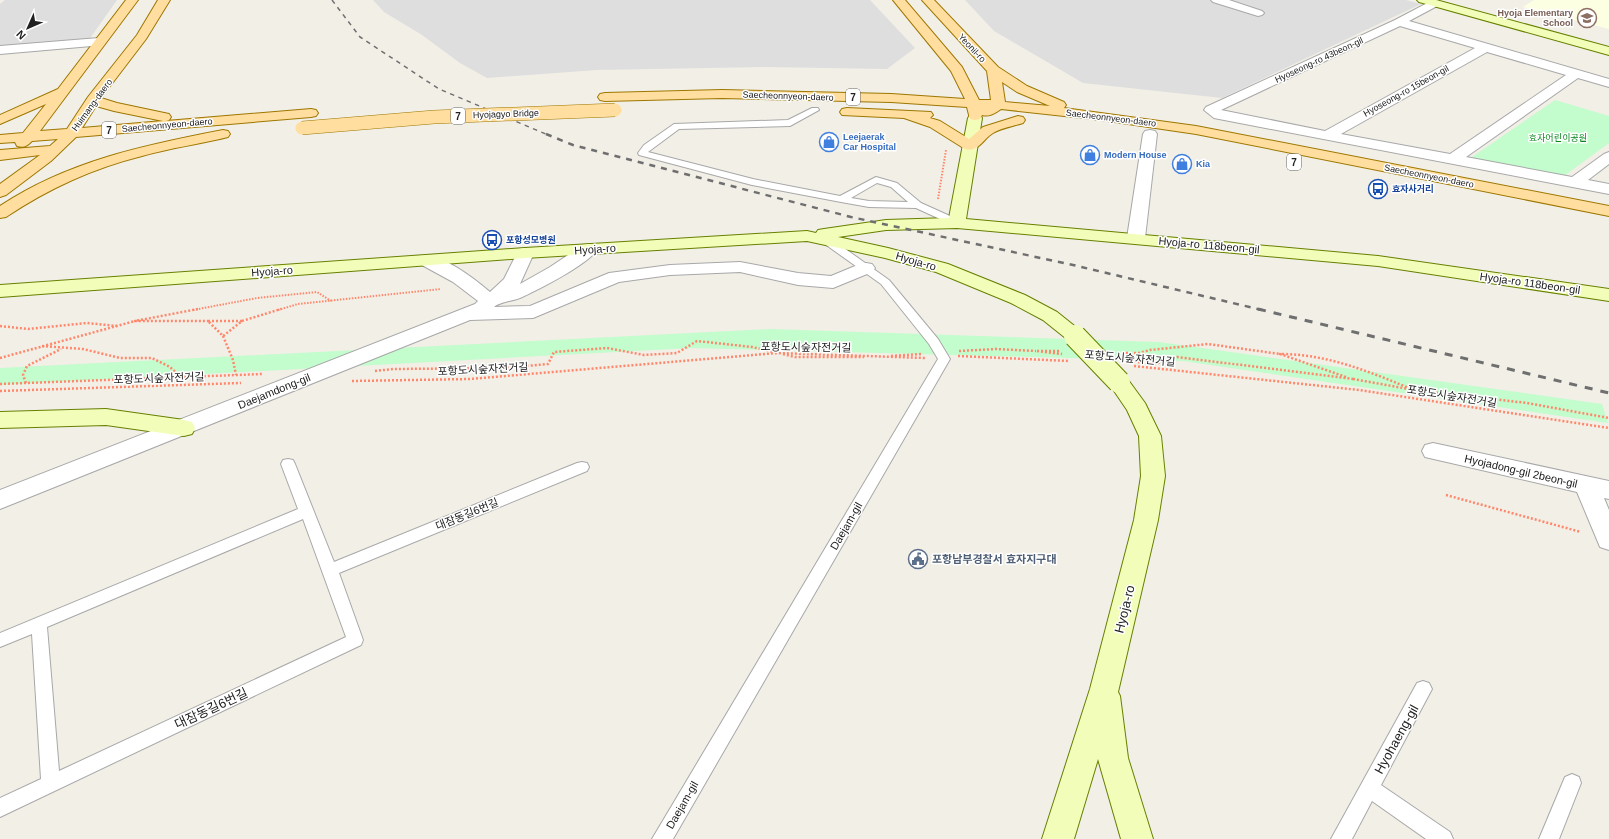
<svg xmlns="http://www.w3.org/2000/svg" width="1609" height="839" font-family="Arial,'Noto Sans KR',sans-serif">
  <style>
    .residential { fill: #dfdede }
    .education { fill: #fdffe3 }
    .park { fill: #c3fccd }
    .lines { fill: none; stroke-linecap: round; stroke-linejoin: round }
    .lane-casing { stroke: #a8a8a8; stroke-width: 2 }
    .street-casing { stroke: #a8a8a8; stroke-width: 2 }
    .secondary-casing { stroke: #678000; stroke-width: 2 }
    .primary-casing { stroke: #9e7700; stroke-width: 2 }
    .path-far1 { stroke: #ff876b; stroke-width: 2; stroke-dasharray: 1.5 1.5; stroke-linecap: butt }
    .path { stroke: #ff876b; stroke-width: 2.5; stroke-dasharray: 2 2; stroke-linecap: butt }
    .lane { fill: #fff; fill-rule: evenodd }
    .street { fill: #fff; fill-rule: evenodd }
    .secondary { fill: #f3fdba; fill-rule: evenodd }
    .primary { fill: #ffde9f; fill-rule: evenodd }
    .rail-far2 { stroke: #6f6f6f; stroke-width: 1.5; stroke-dasharray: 4.5 4.5; stroke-linecap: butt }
    .rail-far1 { stroke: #6f6f6f; stroke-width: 2.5; stroke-dasharray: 6 6; stroke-linecap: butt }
    .rail { stroke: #6f6f6f; stroke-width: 3; stroke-dasharray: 8 8; stroke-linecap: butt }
    .secondary-bridge-casing { stroke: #678000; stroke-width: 24; stroke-linecap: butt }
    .primary-bridge-casing { stroke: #9e7700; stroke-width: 14; stroke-linecap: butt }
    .secondary-bridge { stroke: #f3fdba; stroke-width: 22 }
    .primary-bridge { stroke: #ffde9f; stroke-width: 13 }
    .labels { text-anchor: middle; stroke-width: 3; stroke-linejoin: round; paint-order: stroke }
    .far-education-label { font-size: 9px; font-weight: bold; fill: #785e54; stroke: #fff; text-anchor: end }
    .far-street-label { font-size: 9px; fill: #212121; stroke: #fff }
    .far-shop-label { font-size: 9px; font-weight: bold; fill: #366cbe; stroke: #fff; text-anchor: start }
    .far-park-label { font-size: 9px; fill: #06871c; stroke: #fff }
    .far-transit-label { font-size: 9px; font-weight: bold; fill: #164399; stroke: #fff; text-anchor: start }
    .shield { fill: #fff; stroke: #646464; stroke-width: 1 }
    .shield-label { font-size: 10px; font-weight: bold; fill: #212121 }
    .street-label { font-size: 11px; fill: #212121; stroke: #fff }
    .service-label { font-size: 11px; font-weight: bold; fill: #4e5e75; stroke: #fff; text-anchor: start }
    .near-street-label { font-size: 13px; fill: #212121; stroke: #fff }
  </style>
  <rect width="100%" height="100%" fill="#f2efe7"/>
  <g class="residential">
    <path d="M5,0H117L88,41L0,47V4Z"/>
    <path d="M373,0H870L915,48L887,69L764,67L597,70L487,78L460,63L422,35L384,12Z"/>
    <path d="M965,0H1406L1421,4L1222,98L1083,83L994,31Z"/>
  </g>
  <path class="education" d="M1534,0H1609V29L1523,7Z"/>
  <g class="park">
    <path d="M1555,100L1609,116V143L1564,176L1469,159Z"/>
    <path d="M771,329L1159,342L1602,404L1608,423L1183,361L692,348L0,385V368Z"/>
  </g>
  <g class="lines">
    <g class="lane-casing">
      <g id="lane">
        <path d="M812,108H818L819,110L790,126L679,129L648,152L753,179L840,196L876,177L897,183L921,203L961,221L962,223L961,225H953L916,208L869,207L841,202L752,185L639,155L638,153L644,145L674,124L788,120ZM877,183L891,187L908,202L869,201L851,198Z"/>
        <path d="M826,237L830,238L889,280L938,339L950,359L673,839H652L938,359L929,344L881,284L822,242L821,240Z"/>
        <path d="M288,459L293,460L295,464L334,562L577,463L582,462L587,463L589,467L587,471L339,573L363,640L361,645L0,817V798L41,779L32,634L0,647V633L298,509L281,464L283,460ZM303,519L346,637L59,771L47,627Z"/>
        <path d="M1423,681L1429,683L1432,689L1381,785L1450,832L1453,839H1426L1372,801L1352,839H1331L1417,683Z"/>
        <path d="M1572,774L1579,777L1581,783L1559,839H1539L1565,777Z"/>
      </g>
    </g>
    <g class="street-casing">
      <g id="street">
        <path d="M1211,0H1229L1262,11L1264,13L1262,15L1258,16L1213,2Z"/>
        <path d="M1433,0L1439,1L1441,3L1439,5L1409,21L1609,79V87L1578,78L1466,157L1572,177L1604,154L1609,152V164L1588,180L1609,184V194L1219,119L1214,118L1204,110L1206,107L1395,20ZM1400,26L1475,48L1325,131L1221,110ZM1487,52L1566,75L1450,154L1341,134Z"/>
        <path d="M99,38L103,39L105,42L103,45L0,54V46Z"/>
        <path d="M1150,130L1155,131L1157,134L1145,238L1142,242L1136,243L1130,242L1127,238L1143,134L1145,131Z"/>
        <path d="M589,244L595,245L598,249C587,265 538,290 520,298C512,301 500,302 494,307L530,306L609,273L670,265L740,262L798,273L831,276L860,264L866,263L872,264L875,268L872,272L833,288L798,285L740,272L670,275L619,282L533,318L470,320L0,509V490L475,304L478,301L453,282L420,264L417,260L420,256C439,251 475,279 490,292L504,279L519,249L525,248L531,249L534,253L520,284L550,267L583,245Z"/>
        <path d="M1433,443L1609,481V499L1604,498L1609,510V550L1600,547L1577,492L1425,457L1422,451L1425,445Z"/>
      </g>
    </g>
    <g class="secondary-casing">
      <g id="secondary">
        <path d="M1417,0H1436L1609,47V55L1419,2Z"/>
        <path d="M975,114L980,115L982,118L966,219L1378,256L1609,289V301L1378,266L957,228L886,230L838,237L888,248L948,264L1025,295L1057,312L1082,332L1085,336L1082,340L1075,342L1068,340L1043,320L1011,303L936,272L885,258L807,241L525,258L0,297V285L525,248L807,231L816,233L818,230L824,229L886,220L949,218L968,118L970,115Z"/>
        <path d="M1119,375L1126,377L1145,403L1161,436L1165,476L1158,520L1118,692L1120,696L1128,758L1153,839H1121L1098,759L1074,839H1042L1090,689L1134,520L1141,476L1139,436L1127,410L1108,382L1112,377Z"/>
        <path d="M106,409L184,420L192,422L195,428L192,434L184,436L106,425L0,428V412Z"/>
      </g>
    </g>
    <g class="primary-casing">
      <g id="primary">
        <path d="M126,0H138L40,131L67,129L88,97L137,35L158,0H170L146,39L101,98L117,103L169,114L171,117L169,120L166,121L311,109L316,110L318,113L316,116L311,117L76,137L51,161L6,195L0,197V184L40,155L0,160V150L50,146L58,139L32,141C27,146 24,148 17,146L15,142L0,143V135L23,133L46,104L0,124V115L58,89ZM96,106L114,111L163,121L82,128Z"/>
        <path d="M893,0H905L962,67L979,100H991L987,71L922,0H934L998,67L1027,86L1064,102L1066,105L1064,108L1196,126L1609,206V216L1196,134L1101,120L1001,109C995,113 990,117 982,115L980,119L975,120L970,119L967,107L891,102L722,98L605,101L600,100L598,97L600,94L605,93L722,90L891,94L965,99L951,71ZM1002,82L1017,92L1050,106L1005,102Z"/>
        <path d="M847,108L931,112L933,115L930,118L940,121L969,139L983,127L1018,116L1023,117L1025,120L1023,123C1014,126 1001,128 993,133C983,139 978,153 965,149L930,127L904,118L842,115L840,112L842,109Z"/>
        <path d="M223,130L228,131L230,134L228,137C200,144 170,148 142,156C93,168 48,189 6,217L0,218V206C68,161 145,145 223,130Z"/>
      </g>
    </g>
    <g class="path-far1">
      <path d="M938,199L946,150"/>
      <path d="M193,310L257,298L317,292L331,301"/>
      <path d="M278,310L298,304L441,289"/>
    </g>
    <g class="path">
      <path d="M198,309L135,321H208"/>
      <path d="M208,321H242L223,336Z"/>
      <path d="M242,321L281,309"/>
      <path d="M0,326L28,329L87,323L117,326"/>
      <path d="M223,336L233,360L236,375"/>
      <path d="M42,346L83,349L120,358H152L170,367L181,377"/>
      <path d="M959,351L996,349L1036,351"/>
      <path d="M1059,351H1036L1062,354"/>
      <path d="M1122,353H1139L1150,350L1208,344L1280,354"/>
      <path d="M783,354L795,357H864"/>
      <path d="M891,356L922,354"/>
      <path d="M958,356L1069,361"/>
      <path d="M0,358L135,321"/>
      <path d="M1130,361L1155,364L1177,357L1354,379"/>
      <path d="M1134,366L1359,390L1609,428"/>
      <path d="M375,371L393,369L505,368L548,364L554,352L607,348L644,355L677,353L697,341L752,347L774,352"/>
      <path d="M1346,377L1280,354C1328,354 1370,372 1414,390"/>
      <path d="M1353,379L1414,390L1527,403L1609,418"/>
      <path d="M352,381L470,379L777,353L925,358"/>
      <path d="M26,383L23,375L27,366L61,349"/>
      <path d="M0,384L263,374"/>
      <path d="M0,391L241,383"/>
      <path d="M1446,495L1581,532"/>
    </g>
    <use href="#lane" class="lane"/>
    <use href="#street" class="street"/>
    <use href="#secondary" class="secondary"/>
    <use href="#primary" class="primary"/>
    <path class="rail-far2" d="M332,0L360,37L439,89L548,135"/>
    <path class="rail-far1" d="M546,134L573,145L851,217L1073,265L1262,310"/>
    <path class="rail" d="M1258,309L1609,393"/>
    <g class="secondary-bridge-casing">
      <path id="secondary-bridge" d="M1075,336L1119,382"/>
    </g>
    <g class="primary-bridge-casing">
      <path id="primary-bridge" d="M302,128L434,117L615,110"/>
    </g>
    <use href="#secondary-bridge" class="secondary-bridge"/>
    <use href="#primary-bridge" class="primary-bridge"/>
  </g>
  <defs>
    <g id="school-ring" transform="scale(1)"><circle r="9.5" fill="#fff" stroke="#8d6e63" stroke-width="1.5"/><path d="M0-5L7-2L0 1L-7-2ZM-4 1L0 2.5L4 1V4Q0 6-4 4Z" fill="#8d6e63"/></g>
    <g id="shop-ring" transform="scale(1)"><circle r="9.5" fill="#fff" stroke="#3f7fe0" stroke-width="1.5"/><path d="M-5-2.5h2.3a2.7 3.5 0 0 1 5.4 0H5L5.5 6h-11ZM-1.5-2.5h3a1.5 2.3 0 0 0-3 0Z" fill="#3f7fe0"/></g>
    <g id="bus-ring" transform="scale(1)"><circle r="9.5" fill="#fff" stroke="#1a4fb4" stroke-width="1.5"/><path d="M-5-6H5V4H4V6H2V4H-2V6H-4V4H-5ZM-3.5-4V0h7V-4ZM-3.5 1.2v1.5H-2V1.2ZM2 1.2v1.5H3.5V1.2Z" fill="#1a4fb4"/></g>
    <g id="civic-ring" transform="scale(1)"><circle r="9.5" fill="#fff" stroke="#5c6f8a" stroke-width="1.5"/><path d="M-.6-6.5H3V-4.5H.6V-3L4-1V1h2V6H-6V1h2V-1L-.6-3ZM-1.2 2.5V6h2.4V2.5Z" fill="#5c6f8a"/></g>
  </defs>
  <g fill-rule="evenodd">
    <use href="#school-ring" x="1587" y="18"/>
    <use href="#shop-ring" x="829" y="142"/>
    <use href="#shop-ring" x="1090" y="155"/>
    <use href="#shop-ring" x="1182" y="164"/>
    <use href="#bus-ring" x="1378" y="189"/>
    <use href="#bus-ring" x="492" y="240"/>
    <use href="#civic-ring" x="918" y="559"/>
  </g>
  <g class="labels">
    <g class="far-education-label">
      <text x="1573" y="16">Hyoja Elementary<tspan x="1573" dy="10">School</tspan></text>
    </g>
    <g class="far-street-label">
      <text transform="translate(972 48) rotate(47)" y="3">Yeonil-ro</text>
      <text transform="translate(1319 60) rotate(-25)" y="3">Hyoseong-ro 43beon-gil</text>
      <text transform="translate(1406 91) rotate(-29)" y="3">Hyoseong-ro 15beon-gil</text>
      <text transform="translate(788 96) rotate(2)" y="3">Saecheonnyeon-daero</text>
      <text transform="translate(92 105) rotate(-54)" y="3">Huimang-daero</text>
      <text transform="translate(506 114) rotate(-2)" y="3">Hyojagyo Bridge</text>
      <text transform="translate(1111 118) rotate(7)" y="3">Saecheonnyeon-daero</text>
      <text transform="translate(167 125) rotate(-5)" y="3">Saecheonnyeon-daero</text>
      <text transform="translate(1429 176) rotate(11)" y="3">Saecheonnyeon-daero</text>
    </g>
    <g class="far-shop-label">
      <text x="843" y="140">Leejaerak<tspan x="843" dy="10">Car Hospital</tspan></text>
      <text x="1104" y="158">Modern House</text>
      <text x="1196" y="167">Kia</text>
    </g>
    <g class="far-park-label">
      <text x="1558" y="141">효자어린이공원</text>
    </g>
    <g class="far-transit-label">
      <text x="1392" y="192">효자사거리</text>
      <text x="506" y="243">포항성모병원</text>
    </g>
    <g class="shield">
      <rect x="846" y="89" width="14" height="16" rx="3"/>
      <rect x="451" y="108" width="14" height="16" rx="3"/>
      <rect x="102" y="122" width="14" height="16" rx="3"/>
      <rect x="1287" y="154" width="14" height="16" rx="3"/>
    </g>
    <g class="shield-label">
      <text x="853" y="101">7</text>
      <text x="458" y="120">7</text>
      <text x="109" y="134">7</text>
      <text x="1294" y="166">7</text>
    </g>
    <g class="street-label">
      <text transform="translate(1209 245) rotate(5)" y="4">Hyoja-ro 118beon-gil</text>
      <text transform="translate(595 249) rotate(-4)" y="4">Hyoja-ro</text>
      <text transform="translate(916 261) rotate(16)" y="4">Hyoja-ro</text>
      <text transform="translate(272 271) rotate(-4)" y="4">Hyoja-ro</text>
      <text transform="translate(1530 283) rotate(8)" y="4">Hyoja-ro 118beon-gil</text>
      <text transform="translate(806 347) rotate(1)" y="4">포항도시숲자전거길</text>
      <text transform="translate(1130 358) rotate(5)" y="4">포항도시숲자전거길</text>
      <text transform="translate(483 369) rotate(-3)" y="4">포항도시숲자전거길</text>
      <text transform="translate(159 378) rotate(-2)" y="4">포항도시숲자전거길</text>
      <text transform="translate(274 391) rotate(-22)" y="4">Daejamdong-gil</text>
      <text transform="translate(1452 396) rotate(9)" y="4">포항도시숲자전거길</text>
      <text transform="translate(1521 471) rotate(13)" y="4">Hyojadong-gil 2beon-gil</text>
      <text transform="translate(467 514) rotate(-22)" y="4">대잠동길6번길</text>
      <text transform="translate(846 526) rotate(-60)" y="4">Daejam-gil</text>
      <text transform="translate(682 805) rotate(-60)" y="4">Daejam-gil</text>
    </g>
    <g class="service-label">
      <text x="932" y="563">포항남부경찰서 효자지구대</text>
    </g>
    <g class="near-street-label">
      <text transform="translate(1124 609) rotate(-76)" y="5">Hyoja-ro</text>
      <text transform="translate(211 708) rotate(-25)" y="5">대잠동길6번길</text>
      <text transform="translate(1396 739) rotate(-61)" y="5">Hyohaeng-gil</text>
    </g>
  </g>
  <g transform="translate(28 28) rotate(225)" stroke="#ffffff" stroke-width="3" paint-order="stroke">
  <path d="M0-3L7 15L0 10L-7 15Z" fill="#212121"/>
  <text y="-6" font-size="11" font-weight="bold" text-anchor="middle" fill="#212121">N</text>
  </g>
</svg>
